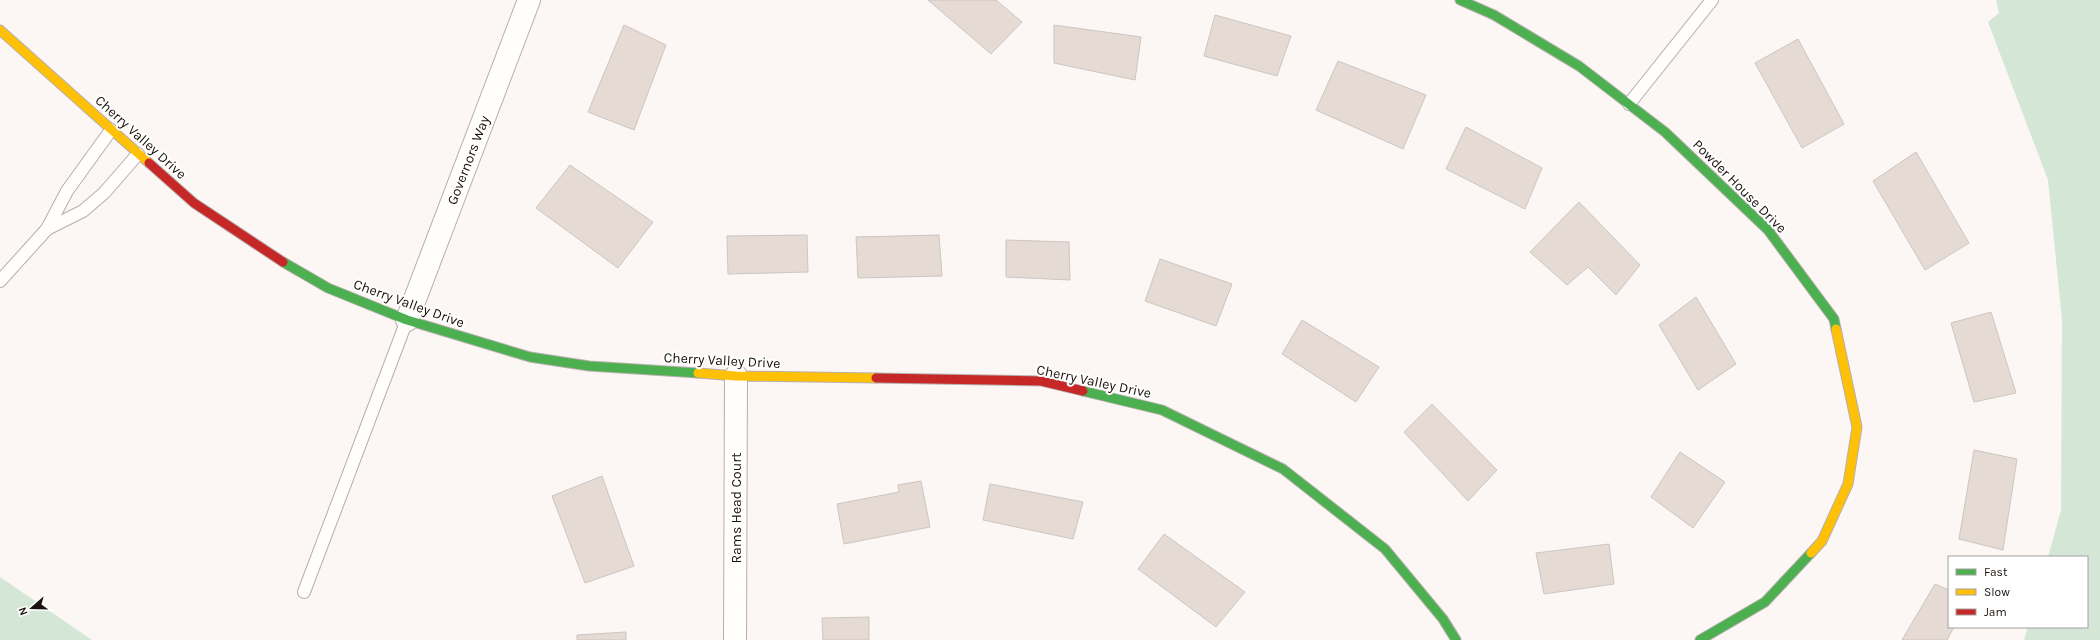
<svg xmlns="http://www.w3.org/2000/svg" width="2100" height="640" font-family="Karla,sans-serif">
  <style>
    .green { fill: #d4e7d7 }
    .building { fill: #e6dad4; stroke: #ccc6c2 }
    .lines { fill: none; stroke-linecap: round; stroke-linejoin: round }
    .lane-casing { stroke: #b6afac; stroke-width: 14 }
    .street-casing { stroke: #b6afac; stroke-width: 24 }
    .fast-casing { stroke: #b6afac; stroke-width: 11 }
    .slow-casing { stroke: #b6afac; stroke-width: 11 }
    .jam-casing { stroke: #b6afac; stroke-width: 11 }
    .lane { stroke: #fffefd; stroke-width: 12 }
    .street { stroke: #fffefd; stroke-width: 22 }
    .fast { stroke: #4caf50; stroke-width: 9 }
    .slow { stroke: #ffc107; stroke-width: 9 }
    .jam { stroke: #c62828; stroke-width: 9 }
    .labels { text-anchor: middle; stroke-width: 4; stroke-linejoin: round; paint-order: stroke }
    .street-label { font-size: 14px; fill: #19120d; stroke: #fff }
  </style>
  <rect width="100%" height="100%" fill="#fcf6f4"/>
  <g class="green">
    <path d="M1996,0H2100V640H2024L2028,627H2087V557H2048L2061,510L2062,320L2048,180L1988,22L1999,13Z"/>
    <path d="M0,577L92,640H0Z"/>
  </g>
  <g class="building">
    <path d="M928,0H996L1022,22L991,54Z"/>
    <path d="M1215,15L1291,36L1277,76L1204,56Z"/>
    <path d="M624,25L666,45L634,130L588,112Z"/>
    <path d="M1054,25L1141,37L1135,80L1054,63Z"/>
    <path d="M1798,39L1844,124L1802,148L1755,63Z"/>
    <path d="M1338,61L1426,95L1403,149L1316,110Z"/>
    <path d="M1466,127L1542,168L1525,209L1446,169Z"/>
    <path d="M1916,152L1969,243L1925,270L1873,181Z"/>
    <path d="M570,165L653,222L618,268L536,208Z"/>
    <path d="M1579,202L1640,265L1616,295L1588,267L1567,285L1530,252Z"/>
    <path d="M807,235L808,272L728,274L727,236Z"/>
    <path d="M939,235L942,276L858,278L856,237Z"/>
    <path d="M1006,240L1069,242L1070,280L1006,277Z"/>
    <path d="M1160,259L1232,284L1216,326L1145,301Z"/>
    <path d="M1696,297L1736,364L1698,390L1659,325Z"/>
    <path d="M1991,312L2016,393L1974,402L1951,323Z"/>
    <path d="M1302,320L1379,367L1356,402L1282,354Z"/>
    <path d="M1432,404L1497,470L1468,501L1404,432Z"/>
    <path d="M1974,450L2017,459L2003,550L1959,539Z"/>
    <path d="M1680,452L1725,482L1693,528L1651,497Z"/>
    <path d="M602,476L634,566L585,583L552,496Z"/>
    <path d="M921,481L930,527L844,544L837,504L899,492L898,485Z"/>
    <path d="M990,484L1083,502L1073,539L983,520Z"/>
    <path d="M1164,534L1245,592L1216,627L1138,569Z"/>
    <path d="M1609,544L1614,584L1544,594L1536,553Z"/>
    <path d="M1935,584L1949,590V627H1954L1947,640H1902Z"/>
    <path d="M869,617V640H823L822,618Z"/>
    <path d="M626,632V640H577V635Z"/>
  </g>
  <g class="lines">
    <g class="lane-casing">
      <g id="lane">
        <path d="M1629,104L1712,0"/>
        <path d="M47,229L83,211L104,193L138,154"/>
        <path d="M0,281L47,229L67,191L111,130"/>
        <path d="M304,592L407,320"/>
      </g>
    </g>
    <g class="street-casing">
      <g id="street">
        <path d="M407,320L529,0"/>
        <path d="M735,640L736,376"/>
      </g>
    </g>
    <g class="fast-casing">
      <g id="fast">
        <path d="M1460,0L1494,15L1579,66L1665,132L1768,230L1834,319L1836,329"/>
        <path d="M283,262L328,288L407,320L530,357L589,366L698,373"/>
        <path d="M1083,391L1162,410L1283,469L1385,549L1443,619L1456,640"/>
        <path d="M1700,640L1765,602L1811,553"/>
      </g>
    </g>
    <g class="slow-casing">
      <g id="slow">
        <path d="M0,30L149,163"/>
        <path d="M698,373L736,376L876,378"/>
        <path d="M1811,553L1822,541L1848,484L1857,427L1836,329"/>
      </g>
    </g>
    <g class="jam-casing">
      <g id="jam">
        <path d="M149,163L194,203L283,262"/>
        <path d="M876,378L1041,381L1083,391"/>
      </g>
    </g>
    <use href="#lane" class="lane"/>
    <use href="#street" class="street"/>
    <use href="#fast" class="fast"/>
    <use href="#slow" class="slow"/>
    <use href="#jam" class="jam"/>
  </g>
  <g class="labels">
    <g class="street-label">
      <text transform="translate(141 137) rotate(42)" y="5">Cherry Valley Drive</text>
      <text transform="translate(468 160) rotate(-69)" y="5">Governors Way</text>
      <text transform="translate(1740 186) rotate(45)" y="5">Powder House Drive</text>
      <text transform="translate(409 303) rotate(20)" y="5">Cherry Valley Drive</text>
      <text transform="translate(722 360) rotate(3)" y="5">Cherry Valley Drive</text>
      <text transform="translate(1094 381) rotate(12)" y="5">Cherry Valley Drive</text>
      <text transform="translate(736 508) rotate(-90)" y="5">Rams Head Court</text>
    </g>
  </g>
  <rect x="1948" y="556" width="140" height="72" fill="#ffffff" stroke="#a3a09e"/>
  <rect x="1956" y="569" width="20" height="6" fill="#4caf50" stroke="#a3a09e"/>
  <text x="1984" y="576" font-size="12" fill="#19120d">Fast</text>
  <rect x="1956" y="589" width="20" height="6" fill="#ffc107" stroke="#a3a09e"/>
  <text x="1984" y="596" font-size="12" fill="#19120d">Slow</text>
  <rect x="1956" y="609" width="20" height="6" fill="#c62828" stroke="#a3a09e"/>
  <text x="1984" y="616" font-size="12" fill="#19120d">Jam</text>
  <g transform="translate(32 608) rotate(250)" stroke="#ffffff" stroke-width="3" paint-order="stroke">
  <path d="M0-3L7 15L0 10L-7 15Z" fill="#19120d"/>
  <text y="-6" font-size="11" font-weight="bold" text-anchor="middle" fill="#19120d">N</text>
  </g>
</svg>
